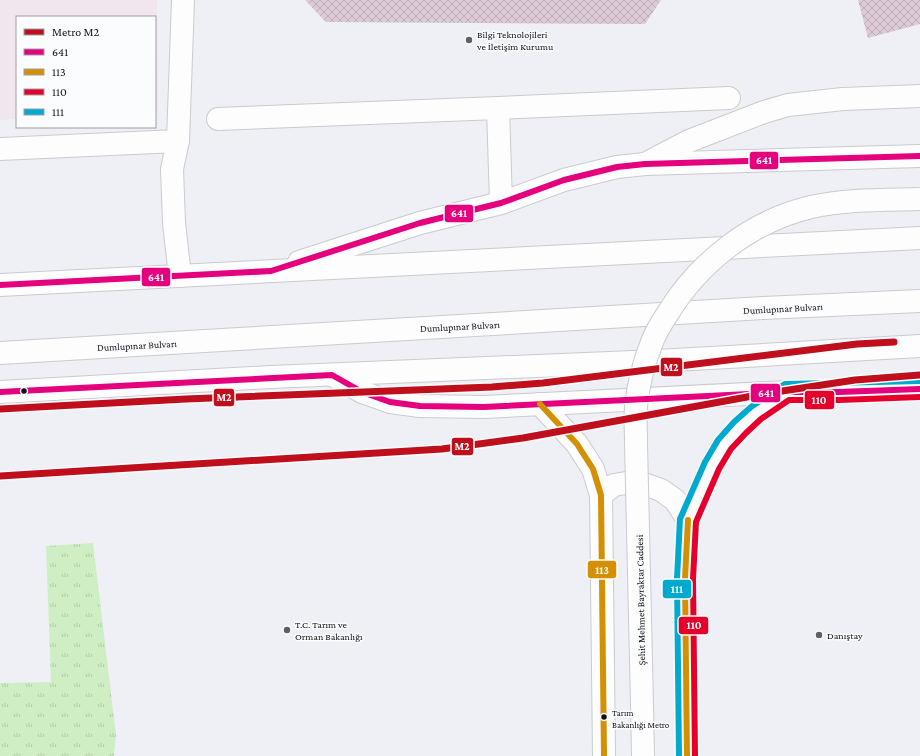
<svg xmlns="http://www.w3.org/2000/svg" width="920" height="756" font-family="'Crimson Pro',serif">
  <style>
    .commercial { fill: #f2e6ee }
    .park { fill: url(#park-tufts) }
    .building { fill: url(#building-cross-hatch) }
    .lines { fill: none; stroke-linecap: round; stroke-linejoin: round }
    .minor-casing { stroke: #cacbcf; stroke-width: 24 }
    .major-casing { stroke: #cacbcf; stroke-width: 24 }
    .highway-casing { stroke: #cacbcf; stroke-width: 24 }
    .minor { stroke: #fdfdfe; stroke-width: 22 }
    .major { stroke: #fdfdfe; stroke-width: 22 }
    .highway { stroke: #fdfdfe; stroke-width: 22 }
    .major-bridge-casing { stroke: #cacbcf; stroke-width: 24; stroke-linecap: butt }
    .highway-bridge-casing { stroke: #cacbcf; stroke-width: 24; stroke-linecap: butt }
    .major-bridge { stroke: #fdfdfe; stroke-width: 22 }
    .highway-bridge { stroke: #fdfdfe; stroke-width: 22 }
    .bus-1-casing { stroke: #fbfcfe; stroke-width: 9 }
    .bus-2-casing { stroke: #fbfcfe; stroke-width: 9 }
    .bus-3-casing { stroke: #fbfcfe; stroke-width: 9 }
    .bus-4-casing { stroke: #fbfcfe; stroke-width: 9 }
    .bus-1 { stroke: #e5007d; stroke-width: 6 }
    .bus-2 { stroke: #d49003; stroke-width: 6 }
    .bus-3 { stroke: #e4002b; stroke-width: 6 }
    .bus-4 { stroke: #00a9ce; stroke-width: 6 }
    .metro-1-casing { stroke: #fbfcfe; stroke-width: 10 }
    .metro-1 { stroke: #bf0e1c; stroke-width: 7 }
    .poi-dot { fill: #5f6064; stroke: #fbfcfe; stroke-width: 1.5 }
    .bus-dot { fill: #111216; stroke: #fbfcfe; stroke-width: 1.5 }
    .labels { text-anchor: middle; stroke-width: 3; stroke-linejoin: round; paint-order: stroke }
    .bus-label { font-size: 9px; fill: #111216; stroke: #fbfcfe; text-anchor: start }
    .poi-label { font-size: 10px; fill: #111216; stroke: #fbfcfe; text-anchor: start }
    .street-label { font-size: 10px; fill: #111216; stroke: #fbfcfe }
    .line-badge { stroke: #fbfcfe; stroke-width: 1.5 }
    .badge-label { font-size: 11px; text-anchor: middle; font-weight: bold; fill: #fff }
  </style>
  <defs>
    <pattern id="park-tufts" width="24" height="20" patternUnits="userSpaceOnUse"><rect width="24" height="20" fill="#cfeec4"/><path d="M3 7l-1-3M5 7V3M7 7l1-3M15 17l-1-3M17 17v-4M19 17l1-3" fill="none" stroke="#b1cba8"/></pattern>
    <pattern id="building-cross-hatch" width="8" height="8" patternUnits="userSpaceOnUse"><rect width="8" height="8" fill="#dccbd7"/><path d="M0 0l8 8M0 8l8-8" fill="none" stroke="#bcadb8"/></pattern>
  </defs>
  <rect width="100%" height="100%" fill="#eff0f5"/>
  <path class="commercial" d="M0,0H157L158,113H155V17H17V119L0,120Z"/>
  <path class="park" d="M93,543L116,735L114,756H0V683L51,682L46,546Z"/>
  <g class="building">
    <path d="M305,0H661L645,24L326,22Z"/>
    <path d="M858,0H920V24L868,38Z"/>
  </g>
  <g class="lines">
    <g class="minor-casing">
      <g id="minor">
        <path d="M498,108L501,203"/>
        <path d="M218,119L498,108L729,98"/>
        <path d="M0,149L178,141"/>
        <path d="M645,164L689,141L764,112L788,105L843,99L920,96"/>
        <path d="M180,276L174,223L172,169L178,141L183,0"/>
      </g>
    </g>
    <g class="major-casing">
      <g id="major">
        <path d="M540,404L577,444L593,469L601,495L604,756"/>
        <path d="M601,495L614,485L632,482L644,484L661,490L675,500L688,520"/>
        <path d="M642,705L643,756"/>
        <path d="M687,756L685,579L688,520L712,465L725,444L740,427L756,413L787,392"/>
      </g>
    </g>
    <g class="highway-casing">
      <g id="highway">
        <path d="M299,262L420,223L501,203L564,180L617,167L645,164L920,156"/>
        <path d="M0,285L920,238"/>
        <path d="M0,353L763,308L920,301"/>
        <path d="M332,375L362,392L390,402L420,406L484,407L787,392H839L920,389"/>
        <path d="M0,392L271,377L657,361L920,346"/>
      </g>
    </g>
    <use href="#minor" class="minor"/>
    <use href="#major" class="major"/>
    <use href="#highway" class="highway"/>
    <g class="major-bridge-casing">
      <path id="major-bridge" d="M636,443L642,705"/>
    </g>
    <g class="highway-bridge-casing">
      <path id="highway-bridge" d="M636,443C636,431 635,419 636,407C638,386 644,362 652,342C656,331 662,322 668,313C700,261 752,221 811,207C847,199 884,200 920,199"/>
    </g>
    <use href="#major-bridge" class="major-bridge"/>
    <use href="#highway-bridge" class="highway-bridge"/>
    <g class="bus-1-casing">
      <g id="bus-1">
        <path d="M0,285L271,271L420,223L501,203L564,180L617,167L645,164L920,156"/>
        <path d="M0,392L332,375L362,392L390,402L420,406L484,407L787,392H839L920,389"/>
      </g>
    </g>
    <g class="bus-2-casing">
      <g id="bus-2">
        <path d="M540,404L577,444L593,469L601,495L604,756"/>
        <path d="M687,756L685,579L688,520"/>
      </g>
    </g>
    <g class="bus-3-casing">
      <path id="bus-3" d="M695,756L693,579L696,522L719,469L731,449L746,433L761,419L789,400H839L920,397"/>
    </g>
    <g class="bus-4-casing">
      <path id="bus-4" d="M679,756L677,579L680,519L705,462L718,440L734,422L751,407L785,384L920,381"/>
    </g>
    <use href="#bus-1" class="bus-1"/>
    <use href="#bus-2" class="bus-2"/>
    <use href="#bus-3" class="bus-3"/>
    <use href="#bus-4" class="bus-4"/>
    <g class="metro-1-casing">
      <g id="metro-1">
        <path d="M0,409L186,399L492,387L543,383L857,344L894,342"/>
        <path d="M0,476L442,449L523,438L769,393L855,380L920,375"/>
      </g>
    </g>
    <use href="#metro-1" class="metro-1"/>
  </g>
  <g class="poi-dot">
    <circle cx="469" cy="40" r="4"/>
    <circle cx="287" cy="630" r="4"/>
    <circle cx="819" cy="635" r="4"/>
  </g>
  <g class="bus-dot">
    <circle cx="24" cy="391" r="3.5"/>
    <circle cx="604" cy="717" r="3.5"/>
  </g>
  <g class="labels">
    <g class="bus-label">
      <text x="612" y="716">Tarım<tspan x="612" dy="12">Bakanlığı Metro</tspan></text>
    </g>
    <g class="poi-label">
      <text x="477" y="38">Bilgi Teknolojileri<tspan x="477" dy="12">ve İletişim Kurumu</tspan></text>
      <text x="295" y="628">T.C. Tarım ve<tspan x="295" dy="12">Orman Bakanlığı</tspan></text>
      <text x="827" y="639">Danıştay</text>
    </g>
    <g class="street-label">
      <text transform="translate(783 308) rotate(-3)" y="4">Dumlupınar Bulvarı</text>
      <text transform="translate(460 326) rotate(-3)" y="4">Dumlupınar Bulvarı</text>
      <text transform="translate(137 345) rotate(-3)" y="4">Dumlupınar Bulvarı</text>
      <text transform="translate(640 600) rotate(-91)" y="4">Şehit Mehmet Bayraktar Caddesi</text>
    </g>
  </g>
  <g class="line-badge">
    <rect x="749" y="151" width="30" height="19" rx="4" fill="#e5007d"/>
    <rect x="444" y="204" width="30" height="19" rx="4" fill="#e5007d"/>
    <rect x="141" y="267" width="30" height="20" rx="4" fill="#e5007d"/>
    <rect x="660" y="357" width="23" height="20" rx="4" fill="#bf0e1c"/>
    <rect x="750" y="383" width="31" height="20" rx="4" fill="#e5007d"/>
    <rect x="213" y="388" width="22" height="19" rx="4" fill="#bf0e1c"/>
    <rect x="804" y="390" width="31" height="20" rx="4" fill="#e4002b"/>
    <rect x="451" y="437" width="23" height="19" rx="4" fill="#bf0e1c"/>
    <rect x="587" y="560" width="30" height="19" rx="4" fill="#d49003"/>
    <rect x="662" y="579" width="30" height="20" rx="4" fill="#00a9ce"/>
    <rect x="678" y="616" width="31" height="19" rx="4" fill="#e4002b"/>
  </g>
  <g class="badge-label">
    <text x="764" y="164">641</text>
    <text x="459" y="217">641</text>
    <text x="156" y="281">641</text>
    <text x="671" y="371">M2</text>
    <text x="766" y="397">641</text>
    <text x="224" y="401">M2</text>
    <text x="819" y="404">110</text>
    <text x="462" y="450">M2</text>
    <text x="602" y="574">113</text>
    <text x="677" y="593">111</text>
    <text x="694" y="629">110</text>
  </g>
  <rect x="16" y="16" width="140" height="112" fill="#fbfcfe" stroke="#9d9ea1"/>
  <rect x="24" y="29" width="20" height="6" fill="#bf0e1c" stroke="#9d9ea1"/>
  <text x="52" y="36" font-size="12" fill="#111216">Metro M2</text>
  <rect x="24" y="49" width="20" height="6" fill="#e5007d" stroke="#9d9ea1"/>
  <text x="52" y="56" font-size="12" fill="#111216">641</text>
  <rect x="24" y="69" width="20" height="6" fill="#d49003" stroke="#9d9ea1"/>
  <text x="52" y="76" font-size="12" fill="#111216">113</text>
  <rect x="24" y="89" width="20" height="6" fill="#e4002b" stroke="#9d9ea1"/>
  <text x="52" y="96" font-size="12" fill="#111216">110</text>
  <rect x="24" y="109" width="20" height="6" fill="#00a9ce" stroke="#9d9ea1"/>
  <text x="52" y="116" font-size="12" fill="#111216">111</text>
</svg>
